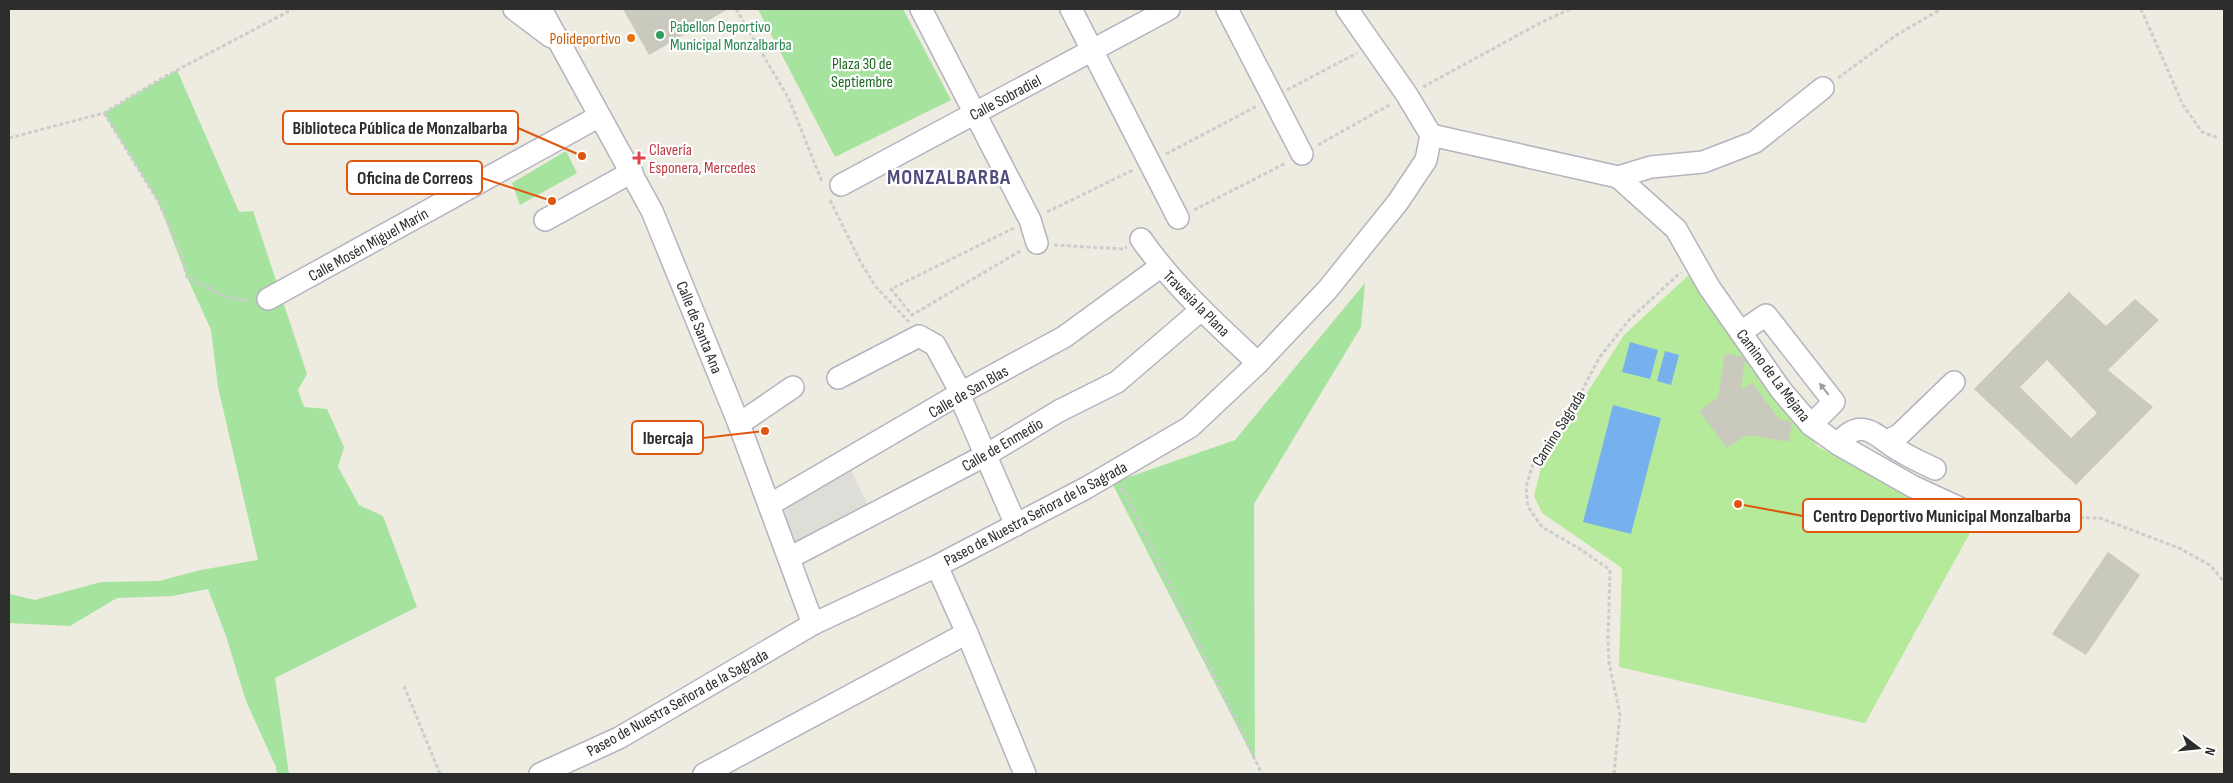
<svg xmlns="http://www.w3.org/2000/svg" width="2233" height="783" font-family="'Sofia Sans Condensed',sans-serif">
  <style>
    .green { fill: #a5e39e }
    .pitch { fill: #b5ea9a }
    .plaza { fill: #deddd7 }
    .water { fill: #76b1ee }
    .building { fill: #cac9be; fill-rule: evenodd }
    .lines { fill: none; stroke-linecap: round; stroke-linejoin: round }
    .minor-casing { stroke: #b4b3c0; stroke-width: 24 }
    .path { stroke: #cdcdcd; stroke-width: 3; stroke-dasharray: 4 2.5; stroke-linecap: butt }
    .minor { stroke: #fff; stroke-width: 21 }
    .oneway { fill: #a0a0a0 }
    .leisure-dot { fill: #2e9e5b; stroke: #fff; stroke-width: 2 }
    .food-dot { fill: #e8710a; stroke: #fff; stroke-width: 2 }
    .health-dot { fill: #e0444e; stroke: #fff; stroke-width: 2 }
    .labels { text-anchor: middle; stroke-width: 4.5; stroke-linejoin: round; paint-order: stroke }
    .leisure-label { font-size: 16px; fill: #27864d; stroke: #fff; text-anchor: start }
    .food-label { font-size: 16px; fill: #c56008; stroke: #fff; text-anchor: end }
    .park-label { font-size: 16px; fill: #1c6b1f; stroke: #fff }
    .street-label { font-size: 16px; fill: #2d2d2d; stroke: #fff }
    .health-label { font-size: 16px; fill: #be3a42; stroke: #fff; text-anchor: start }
    .district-label { font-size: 21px; font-weight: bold; letter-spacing: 1px; fill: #504d7e; stroke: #fff }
    .leader { fill: none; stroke: #df570e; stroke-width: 2 }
    .callout-dot { fill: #df570e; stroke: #fff; stroke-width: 2 }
    .callout { fill: #fff; stroke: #df570e; stroke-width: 2 }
    .callout-label { font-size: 18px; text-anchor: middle; font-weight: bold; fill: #2d2d2d }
  </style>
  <rect width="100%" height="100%" fill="#eeebe0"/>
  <g class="green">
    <path d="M758,9H903L951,100L835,157Z"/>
    <path d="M177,70L239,212L253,211L307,374L298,390L304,407L327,409L344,447L338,467L359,505L383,516L417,607L275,678L289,774H277L276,767L246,701L226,636L208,589L172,596L117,598L70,626L9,623V594L35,600L101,582L159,581L201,570L258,560L218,387L211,330L187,277L158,201L104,113Z"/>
    <path d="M566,151L577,173L520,205L512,183Z"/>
    <path d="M1365,283L1361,327L1254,504L1255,761L1112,483L1235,440Z"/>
  </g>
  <path class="pitch" d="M1692,272L1742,346L1818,447L1976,522L1865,723L1619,667L1622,568L1542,513L1534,496L1542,464L1624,335Z"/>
  <path class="plaza" d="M849,466L870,509L798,547L780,504Z"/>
  <g class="water">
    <path d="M1630,342L1658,350L1650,379L1622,372Z"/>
    <path d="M1665,351L1679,355L1671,385L1657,381Z"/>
    <path d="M1613,405L1661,418L1631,534L1583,522Z"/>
  </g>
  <g class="building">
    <path d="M623,9H728L649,55Z"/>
    <path d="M2069,292L2106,326L2135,299L2159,320L2108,370L2153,407L2076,485L1974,389ZM2047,360L2097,413L2071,438L2020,387Z"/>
    <path d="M1725,353L1743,357L1745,360L1741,390L1753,383L1779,419L1792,422L1789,442L1747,435L1727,448L1699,411L1718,398Z"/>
    <path d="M2108,552L2140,575L2086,655L2052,634Z"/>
  </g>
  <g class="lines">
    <g class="minor-casing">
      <g id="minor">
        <path d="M514,9L551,37"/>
        <path d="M541,9L652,211L739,424L813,624"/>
        <path d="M921,9L1030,220L1037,243"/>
        <path d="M1071,9L1178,218"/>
        <path d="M1227,9L1302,154"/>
        <path d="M1347,9L1407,95L1431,135"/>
        <path d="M1431,135L1618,177L1651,167L1703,162L1755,142L1823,88"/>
        <path d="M1618,177L1676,229L1709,287L1781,390L1811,425L1838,444L1912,486L1979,517"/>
        <path d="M841,185L1169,9"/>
        <path d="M545,220L632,172"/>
        <path d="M1141,239C1174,286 1216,324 1258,363"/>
        <path d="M268,299L598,117"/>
        <path d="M1741,332L1766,315L1834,402L1811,425"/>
        <path d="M838,378L919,336L935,345L961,393"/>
        <path d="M959,394L1016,525"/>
        <path d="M739,424L793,387"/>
        <path d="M1887,441L1899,435L1954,382"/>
        <path d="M1838,444C1862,414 1876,437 1900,451C1911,458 1923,463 1935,469"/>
        <path d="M769,505L959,394L1064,337L1160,267"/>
        <path d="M789,558L986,455L1059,411L1117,382L1201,310"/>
        <path d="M937,566L967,633L1025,774"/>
        <path d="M540,774L619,738L813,624L937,566L1086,488L1190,427L1258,363L1328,289L1398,202L1426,160L1431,135"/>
        <path d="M704,774L967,633"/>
      </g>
    </g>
    <g class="path">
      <path d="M736,9L789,99L822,182"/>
      <path d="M2141,9L2183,105L2202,132L2218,138"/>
      <path d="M1838,78L1895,36L1941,9"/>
      <path d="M1423,87L1540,23L1570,9"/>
      <path d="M1287,90L1357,53"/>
      <path d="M104,113L158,201L181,253L187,277L227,297L251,301"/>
      <path d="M9,138L104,113L164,77L293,9"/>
      <path d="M1318,145L1391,104"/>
      <path d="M1166,154L1257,106"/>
      <path d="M830,200L861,263L876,287L909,322"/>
      <path d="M1194,210L1286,163"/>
      <path d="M1047,212L1133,170"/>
      <path d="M1014,228L891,289L912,315L1022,250"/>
      <path d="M1054,245L1123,249L1127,247"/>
      <path d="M1120,488L1126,495L1262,774"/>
      <path d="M1995,517L2100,518L2179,548L2210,565L2224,582"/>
      <path d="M404,686L440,774"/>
      <path d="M1614,774L1620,714L1609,663L1608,639L1610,570L1580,549L1542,527L1528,507L1526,487L1534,461L1575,404L1599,358L1629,320L1681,272"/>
    </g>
    <use href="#minor" class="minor"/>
  </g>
  <defs><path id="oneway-solid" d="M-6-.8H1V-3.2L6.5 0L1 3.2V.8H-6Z" transform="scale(1.25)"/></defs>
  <use class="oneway" href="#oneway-solid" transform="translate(1824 389) rotate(-128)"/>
  <circle class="leisure-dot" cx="660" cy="35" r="5"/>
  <circle class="food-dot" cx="631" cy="38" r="5"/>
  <path class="health-dot" d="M636.5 150.5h5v5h5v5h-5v5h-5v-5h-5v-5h5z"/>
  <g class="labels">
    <g class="leisure-label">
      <text x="670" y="32">Pabellon Deportivo<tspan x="670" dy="18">Municipal Monzalbarba</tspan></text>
    </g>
    <g class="food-label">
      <text x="621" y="44">Polideportivo</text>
    </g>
    <g class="park-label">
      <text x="862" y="69">Plaza 30 de<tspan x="862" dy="18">Septiembre</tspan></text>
    </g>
    <g class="street-label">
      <text transform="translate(1005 97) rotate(-28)" y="6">Calle Sobradiel</text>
      <text transform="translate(368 244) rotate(-29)" y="6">Calle Mosén Miguel Marín</text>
      <text transform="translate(1197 303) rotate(45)" y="6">Travesía la Plana</text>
      <text transform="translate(700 327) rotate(68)" y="6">Calle de Santa Ana</text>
      <text transform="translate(1774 375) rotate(53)" y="6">Camino de La Mejana</text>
      <text transform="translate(968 391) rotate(-30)" y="6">Calle de San Blas</text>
      <text transform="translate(1558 428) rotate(-58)" y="6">Camino Sagrada</text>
      <text transform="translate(1002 444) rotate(-30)" y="6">Calle de Enmedio</text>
      <text transform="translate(1035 513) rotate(-28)" y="6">Paseo de Nuestra Señora de la Sagrada</text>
      <text transform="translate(677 702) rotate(-29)" y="6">Paseo de Nuestra Señora de la Sagrada</text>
    </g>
    <g class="health-label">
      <text x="649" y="155">Clavería<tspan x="649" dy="18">Esponera, Mercedes</tspan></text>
    </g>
    <g class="district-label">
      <text x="949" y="184">MONZALBARBA</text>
    </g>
  </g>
  <path class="leader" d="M582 156L518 128M552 201L482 178M765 431L703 438M1738 504L1803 516"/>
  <g class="callout-dot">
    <circle cx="582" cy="156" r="5"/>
    <circle cx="552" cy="201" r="5"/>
    <circle cx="765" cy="431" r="5"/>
    <circle cx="1738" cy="504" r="5"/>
  </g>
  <g class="callout">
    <rect x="283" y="111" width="235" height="33" rx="5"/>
    <rect x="347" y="161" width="135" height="33" rx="5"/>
    <rect x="632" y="421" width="71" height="33" rx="5"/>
    <rect x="1803" y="499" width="278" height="33" rx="5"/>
  </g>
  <g class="callout-label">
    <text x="400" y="134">Biblioteca Pública de Monzalbarba</text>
    <text x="415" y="184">Oficina de Correos</text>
    <text x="668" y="444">Ibercaja</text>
    <text x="1942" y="522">Centro Deportivo Municipal Monzalbarba</text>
  </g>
  <rect width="2233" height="783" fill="none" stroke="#2d2d2d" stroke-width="20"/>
  <g transform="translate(2198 748) rotate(106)" stroke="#ffffff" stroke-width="4" paint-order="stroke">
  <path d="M0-4L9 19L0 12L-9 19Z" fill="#2d2d2d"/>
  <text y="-8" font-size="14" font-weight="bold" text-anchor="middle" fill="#2d2d2d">N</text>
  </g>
</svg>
